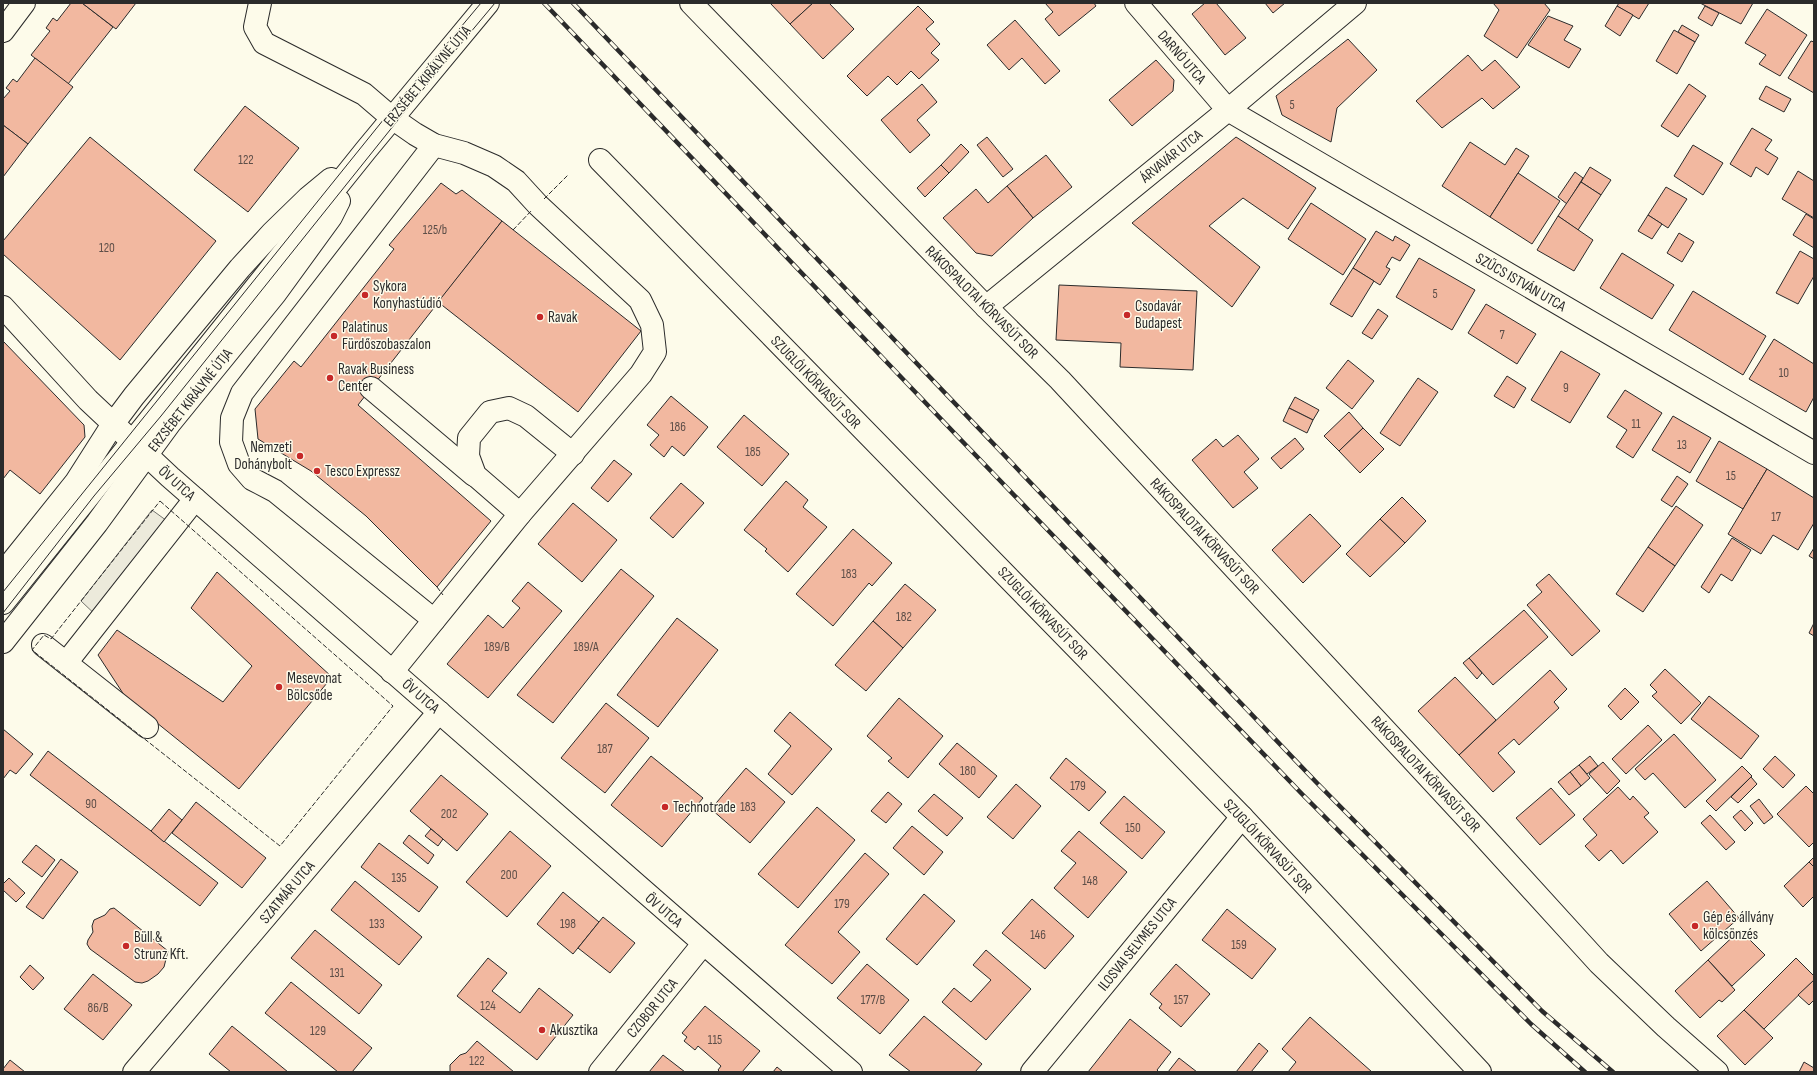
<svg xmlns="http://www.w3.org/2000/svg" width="1817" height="1075" font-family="'Sofia Sans Condensed',sans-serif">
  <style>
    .parking { fill: #eceadb; stroke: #74746e }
    .building { fill: #f2b8a0; stroke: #2b2b2b }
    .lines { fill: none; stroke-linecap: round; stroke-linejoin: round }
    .minor-casing { stroke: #2b2b2b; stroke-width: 24 }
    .minor { stroke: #fdfbea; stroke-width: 22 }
    .tram { stroke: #2b2b2b; stroke-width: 1 }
    .rail-casing { stroke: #2b2b2b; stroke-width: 4.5 }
    .rail { stroke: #fdfbea; stroke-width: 3; stroke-dasharray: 9; stroke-linecap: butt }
    .fence { stroke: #2b2b2b; stroke-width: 1; stroke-dasharray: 5 2; stroke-linecap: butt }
    .poi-dot { fill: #c62828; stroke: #fdfbea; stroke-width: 1.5 }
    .labels { text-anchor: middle; stroke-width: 3; stroke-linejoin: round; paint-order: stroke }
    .number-label { font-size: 13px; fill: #5d4e48 }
    .street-label { font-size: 15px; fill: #2b2b2b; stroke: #fdfbea }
    .poi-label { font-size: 15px; fill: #2b2b2b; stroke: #fdfbea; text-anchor: start }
  </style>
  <rect width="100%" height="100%" fill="#fdfbea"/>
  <path class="parking" d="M152,510L174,526L100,619L81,601Z"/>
  <g class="building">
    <path d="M71,3H82L113,27L68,84L31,55L50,31L46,28L53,18L57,21Z"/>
    <path d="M82,3H136L116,29Z"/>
    <path d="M770,3H813L790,24Z"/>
    <path d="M813,3H829L854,29L823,59L790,24Z"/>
    <path d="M1045,3H1094L1096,6L1059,36L1045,19L1053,12Z"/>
    <path d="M1205,3H1216L1246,38L1225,55L1192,14Z"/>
    <path d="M1265,3H1285L1273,13Z"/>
    <path d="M1493,3H1544L1550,10L1517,58L1484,36L1499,10Z"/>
    <path d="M1619,3H1649L1639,19L1617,6Z"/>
    <path d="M1700,3H1753L1741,24Z"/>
    <path d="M918,6L934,22L926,29L940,44L931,53L939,60L919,79L911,71L897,85L888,76L867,96L847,76Z"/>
    <path d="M1617,6L1633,15L1620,36L1605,26Z"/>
    <path d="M1705,6L1719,13L1712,26L1698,18Z"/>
    <path d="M1767,9L1807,35L1780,76L1759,64L1766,55L1745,43Z"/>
    <path d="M1548,16L1573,26L1564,40L1581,49L1569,68L1528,45Z"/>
    <path d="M1015,20L1060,71L1045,84L1022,58L1009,70L987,45Z"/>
    <path d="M1682,25L1699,35L1695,42L1678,32Z"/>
    <path d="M1674,30L1695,42L1677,74L1656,61Z"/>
    <path d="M1348,39L1377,70L1337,108L1331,142L1282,115L1276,96Z"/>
    <path d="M1811,41L1814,42V93L1788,78Z"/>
    <path d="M1468,55L1482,71L1495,60L1520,87L1493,109L1482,98L1442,128L1416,101Z"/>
    <path d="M35,58L73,87L28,144L3,125V99L10,91L6,88L13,79L17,82Z"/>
    <path d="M1156,60L1174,80L1173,91L1132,126L1109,100Z"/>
    <path d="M922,84L937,102L917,120L930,135L910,153L881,120Z"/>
    <path d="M1689,84L1706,96L1678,137L1661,126Z"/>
    <path d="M1766,86L1791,99L1784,112L1759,99Z"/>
    <path d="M245,106L299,148L248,212L194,170Z"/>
    <path d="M3,125L28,144L3,177Z"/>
    <path d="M1752,128L1772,140L1765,150L1778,158L1768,175L1756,167L1751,177L1730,164Z"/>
    <path d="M90,137L216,241L120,360L3,254V241Z"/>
    <path d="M987,137L1013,169L1003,177L977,145Z"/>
    <path d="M1236,137L1316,188L1288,229L1243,198L1209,226L1260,267L1232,307L1132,223Z"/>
    <path d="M1470,142L1505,165L1516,148L1529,156L1490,217L1442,186Z"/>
    <path d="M961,144L969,152L949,173L941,165Z"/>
    <path d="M1693,145L1723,163L1703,195L1674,176Z"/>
    <path d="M1046,155L1072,187L1033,218L1007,186Z"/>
    <path d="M941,165L949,173L925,197L917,188Z"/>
    <path d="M1590,167L1611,180L1601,195L1581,182Z"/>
    <path d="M1798,171L1814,181V218L1782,199Z"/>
    <path d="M1575,172L1583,178L1567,204L1558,197Z"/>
    <path d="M1518,173L1560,201L1532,244L1490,217Z"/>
    <path d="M1581,182L1601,195L1578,230L1558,216Z"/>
    <path d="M441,183L456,194L462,190L502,221L358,405L491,521L437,587L366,516L311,471L258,439L255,409L294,361L301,367L394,249L389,245Z"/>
    <path d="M1007,186L1033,218L992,256L976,253L943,218L976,189L988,203Z"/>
    <path d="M1666,187L1687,199L1668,228L1648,215Z"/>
    <path d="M1311,203L1366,239L1343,275L1288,239Z"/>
    <path d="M1806,214L1814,219V248L1793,235Z"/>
    <path d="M1648,215L1662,224L1652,239L1638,231Z"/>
    <path d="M1558,216L1593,240L1574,271L1537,250Z"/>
    <path d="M502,221L641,331L578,412L438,302Z"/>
    <path d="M1376,231L1393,241L1395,236L1410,245L1400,261L1392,257L1386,267L1390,269L1380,285L1353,268Z"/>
    <path d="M1679,233L1694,242L1682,262L1667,253Z"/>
    <path d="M1800,251L1814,259V276L1798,304L1776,293Z"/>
    <path d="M1622,253L1674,285L1652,319L1600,288Z"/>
    <path d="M1419,258L1475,290L1452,330L1396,297Z"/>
    <path d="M1353,268L1374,281L1352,317L1330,304Z"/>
    <path d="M1059,285L1197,291L1193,370L1120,367L1121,343L1056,340Z"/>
    <path d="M1693,291L1766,336L1743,375L1669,330Z"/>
    <path d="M1486,304L1536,334L1517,364L1468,333Z"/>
    <path d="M1378,309L1388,316L1372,339L1362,333Z"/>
    <path d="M1774,339L1814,364V397L1806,412L1749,379Z"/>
    <path d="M3,341L84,425L85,437L40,494L10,470L3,479Z"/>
    <path d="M1561,351L1600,374L1570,423L1531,400Z"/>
    <path d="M1348,360L1374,381L1352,409L1326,388Z"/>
    <path d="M1507,376L1526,388L1514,408L1494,396Z"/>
    <path d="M1418,378L1438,392L1400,446L1380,433Z"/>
    <path d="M1625,390L1662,413L1633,458L1616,447L1627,430L1607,417Z"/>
    <path d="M671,396L708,427L684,456L672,446L664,457L650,445L659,435L647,425Z"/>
    <path d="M1295,397L1319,410L1313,420L1289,408Z"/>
    <path d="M1289,408L1313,420L1307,433L1283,421Z"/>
    <path d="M1349,412L1363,428L1339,451L1324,436Z"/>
    <path d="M744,415L789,454L762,486L717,447Z"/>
    <path d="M1673,416L1711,438L1690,473L1652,450Z"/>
    <path d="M1363,428L1384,449L1360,473L1339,451Z"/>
    <path d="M1238,435L1259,459L1244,472L1258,488L1233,508L1192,460L1216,439L1223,447Z"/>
    <path d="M1295,438L1304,449L1281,469L1271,458Z"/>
    <path d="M1719,441L1767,469L1743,509L1696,481Z"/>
    <path d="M614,460L632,474L608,502L591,488Z"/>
    <path d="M1767,469L1814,498V523L1798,550L1773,535L1761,554L1728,534Z"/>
    <path d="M1677,476L1688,484L1672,507L1661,500Z"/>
    <path d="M786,481L808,500L803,507L827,527L788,572L765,551L767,549L744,530Z"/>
    <path d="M681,483L704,503L673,538L650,518Z"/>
    <path d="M1402,497L1426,521L1405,543L1380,519Z"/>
    <path d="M573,503L617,540L582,582L538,544Z"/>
    <path d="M1676,506L1703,525L1675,566L1648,547Z"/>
    <path d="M1310,514L1341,546L1303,583L1272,550Z"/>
    <path d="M1380,519L1405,543L1370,577L1346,554Z"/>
    <path d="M853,529L892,563L872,586L869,583L833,626L796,594Z"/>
    <path d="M1732,538L1751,550L1732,581L1721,574L1709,593L1701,587Z"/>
    <path d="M1648,547L1675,566L1643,612L1616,594Z"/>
    <path d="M1814,548V559L1809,556Z"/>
    <path d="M621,569L654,596L553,723L517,695Z"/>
    <path d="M217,572L332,677L239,789L126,698L98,655L117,630L223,702L252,666L191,608Z"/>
    <path d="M1549,574L1600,631L1572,656L1527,605L1542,592L1536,585Z"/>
    <path d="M528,582L562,611L488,698L447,664L488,615L503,628L520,608L512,601Z"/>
    <path d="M905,584L936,610L903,648L873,621Z"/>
    <path d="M1524,610L1548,637L1493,685L1469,658Z"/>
    <path d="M677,618L718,650L658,727L617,695Z"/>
    <path d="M873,621L903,648L866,691L835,665Z"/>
    <path d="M1814,623V636L1809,633Z"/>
    <path d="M1469,658L1482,673L1477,679L1463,663Z"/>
    <path d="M1665,669L1701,703L1681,724L1652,696L1657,692L1650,685Z"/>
    <path d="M1550,670L1567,689L1554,702L1559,708L1519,745L1514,739L1498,753L1515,772L1493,792L1459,755Z"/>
    <path d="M1455,677L1496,720L1459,755L1418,711Z"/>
    <path d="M1625,688L1639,702L1621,720L1608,706Z"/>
    <path d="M1709,696L1759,736L1741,759L1691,719Z"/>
    <path d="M899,698L943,736L908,778L888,761L892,758L867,736Z"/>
    <path d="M606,703L649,738L605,793L561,758Z"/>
    <path d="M790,712L832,749L792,795L768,774L791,746L774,731Z"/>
    <path d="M1648,725L1662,740L1626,774L1612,759Z"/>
    <path d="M3,729L33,754L16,774L10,770L3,779Z"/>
    <path d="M1674,734L1716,780L1685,808L1653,773L1645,780L1635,769Z"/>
    <path d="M957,743L997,776L979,798L939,764Z"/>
    <path d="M48,751L218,883L200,906L30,775Z"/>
    <path d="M651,756L703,798L662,847L611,805Z"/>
    <path d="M1590,756L1598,766L1587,774L1579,765Z"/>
    <path d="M1775,756L1795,775L1783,788L1763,769Z"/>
    <path d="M1066,758L1106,792L1089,811L1050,778Z"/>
    <path d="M1603,762L1620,781L1607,794L1589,774Z"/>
    <path d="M1579,765L1590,778L1581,786L1570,772Z"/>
    <path d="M1742,766L1752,776L1716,811L1706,801Z"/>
    <path d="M746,768L785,802L750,843L711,809Z"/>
    <path d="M1570,772L1581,786L1569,795L1558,782Z"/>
    <path d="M441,775L488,814L457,851L410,811Z"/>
    <path d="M1751,777L1757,784L1738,803L1731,797Z"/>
    <path d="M1016,784L1041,806L1013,839L987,817Z"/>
    <path d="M1806,786L1814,794V842L1809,847L1777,814Z"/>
    <path d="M1618,787L1630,800L1633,796L1649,813L1644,817L1658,832L1623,864L1611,850L1599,861L1585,846L1597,835L1583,819Z"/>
    <path d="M1551,788L1575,815L1540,845L1516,818Z"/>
    <path d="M888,792L902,804L886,823L871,811Z"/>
    <path d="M934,794L963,818L947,836L918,811Z"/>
    <path d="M1124,796L1165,832L1142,859L1100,823Z"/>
    <path d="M1759,799L1773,817L1764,824L1750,806Z"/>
    <path d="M196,802L266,858L242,888L172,833Z"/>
    <path d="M817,807L855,840L798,908L758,874Z"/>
    <path d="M169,809L182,820L164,842L151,831Z"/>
    <path d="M1741,810L1753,823L1745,831L1733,817Z"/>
    <path d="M1710,815L1735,842L1726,850L1701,823Z"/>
    <path d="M912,826L943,852L924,875L893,848Z"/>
    <path d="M431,829L443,839L438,846L425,836Z"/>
    <path d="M510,831L551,866L507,917L466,882Z"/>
    <path d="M1079,831L1127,872L1088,918L1054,888L1076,863L1061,851Z"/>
    <path d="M409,835L434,855L428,864L403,843Z"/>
    <path d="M379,843L438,887L419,912L361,867Z"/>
    <path d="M36,845L55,860L42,877L22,862Z"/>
    <path d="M865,853L889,874L838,932L860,952L832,984L785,945Z"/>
    <path d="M1814,857V867L1809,862Z"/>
    <path d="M61,859L78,872L43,919L26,907Z"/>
    <path d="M1809,862L1814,867V896L1803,907L1784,886Z"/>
    <path d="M9,878L25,893L16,902L3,890V884Z"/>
    <path d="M355,881L422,937L399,965L331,910Z"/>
    <path d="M1707,881L1739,918L1701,951L1669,914Z"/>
    <path d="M563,892L599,922L573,954L537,924Z"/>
    <path d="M924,894L955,921L917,965L886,939Z"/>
    <path d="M1032,899L1074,936L1045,969L1002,933Z"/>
    <path d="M114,908L168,951L164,967L158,974L148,981L142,983L135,982L90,949L87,944L88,940L93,932L92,926L94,920L105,915L110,909Z"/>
    <path d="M1227,909L1276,949L1252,979L1202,940Z"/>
    <path d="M603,917L635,943L610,973L578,948Z"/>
    <path d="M315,930L382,985L359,1014L291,958Z"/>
    <path d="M1740,930L1765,955L1732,986L1708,960Z"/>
    <path d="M986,950L1031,989L986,1040L942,1002L954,988L971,1002L991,980L973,965Z"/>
    <path d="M488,958L507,973L492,991L520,1013L539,988L573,1015L537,1060L457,996Z"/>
    <path d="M1796,958L1814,976V980L1764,1029L1744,1010Z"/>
    <path d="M1708,960L1735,990L1722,1002L1719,1000L1700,1018L1675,991Z"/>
    <path d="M867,964L909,1000L880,1034L837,998Z"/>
    <path d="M1176,964L1210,994L1181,1027L1159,1008L1162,1004L1150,994Z"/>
    <path d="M30,965L44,978L33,990L20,977Z"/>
    <path d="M93,974L132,1005L103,1040L64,1009Z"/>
    <path d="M1814,980V1000L1809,1005L1798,995Z"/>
    <path d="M291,982L372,1048L352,1072H338L265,1013Z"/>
    <path d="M705,1006L760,1051L742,1072H720L718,1070L721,1066L698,1046L695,1050L684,1041L687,1037L682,1033Z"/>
    <path d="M1744,1010L1773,1038L1745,1065L1717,1036Z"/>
    <path d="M924,1016L982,1064L975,1072H911L889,1055Z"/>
    <path d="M1310,1017L1372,1072H1288L1296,1062L1282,1049Z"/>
    <path d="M1130,1019L1171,1052L1157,1070L1159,1072H1088Z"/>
    <path d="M232,1026L288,1072H231L209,1054Z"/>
    <path d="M477,1041L514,1072H450V1065L460,1055L466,1053Z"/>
    <path d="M1259,1043L1268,1051L1251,1072H1236Z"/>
    <path d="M663,1055L685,1072H649Z"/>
    <path d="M1179,1058L1197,1072H1168Z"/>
    <path d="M10,1060L25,1072H3V1069Z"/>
    <path d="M1804,1062L1814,1068V1072H1799Z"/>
    <path d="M777,1067L783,1072H773Z"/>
  </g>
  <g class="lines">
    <g class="minor-casing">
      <g id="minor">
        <path d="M260,3L255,27L264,43L364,94L392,118L415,134L434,145L464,153L494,166L516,181L538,205L640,300L652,325L655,352L641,374L520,514L392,672"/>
        <path d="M691,3L986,307L1060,380L1477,829L1599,963L1666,1027L1717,1072"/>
        <path d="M1136,3L1228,110L1814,453"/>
        <path d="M3,31L24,3"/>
        <path d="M600,160L1242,817L1480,1072"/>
        <path d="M3,307L88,400L170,477L851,1072"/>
        <path d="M986,307L1228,110L1355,3"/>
        <path d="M371,388L474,475"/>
        <path d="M520,514L475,475L468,456L469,438L490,412L509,408L526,416L573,454"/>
        <path d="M3,573L76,482L113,424L134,396L240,268L272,233L308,198L331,179"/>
        <path d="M3,603L366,150L488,3"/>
        <path d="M434,620L275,491L252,479L239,464L231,442L232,418L242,393L434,145"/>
        <path d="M3,642L97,523L170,423L275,294L331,217L339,201"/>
        <path d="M43,645L147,727"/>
        <path d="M66,663L195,499"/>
        <path d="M134,1072L439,712"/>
        <path d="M600,1072L703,944"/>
        <path d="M1032,1072L1242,817"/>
      </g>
    </g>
    <use href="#minor" class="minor"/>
    <g class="tram">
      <path d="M3,592L388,114L481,3"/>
      <path d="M3,613L94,496L161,416L414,100L495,3"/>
    </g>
    <g class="rail-casing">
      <g id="rail">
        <path d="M544,3L962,441L1302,794L1531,1024L1585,1072"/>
        <path d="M573,3L1317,783L1542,1011L1613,1072"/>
      </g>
    </g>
    <use href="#rail" class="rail"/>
    <g class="fence">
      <path d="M544,199L568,175"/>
      <path d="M513,230L532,210"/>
      <path d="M160,501L393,706L280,846L32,650L44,635L51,639Z"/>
      <path d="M437,587L443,595"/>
    </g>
  </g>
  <g class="poi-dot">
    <circle cx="365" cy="295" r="4"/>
    <circle cx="1127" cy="315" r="4"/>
    <circle cx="540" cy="317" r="4"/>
    <circle cx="334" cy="336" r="4"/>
    <circle cx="330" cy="378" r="4"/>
    <circle cx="300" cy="456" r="4"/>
    <circle cx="317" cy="471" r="4"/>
    <circle cx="279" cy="687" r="4"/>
    <circle cx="665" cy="807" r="4"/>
    <circle cx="1695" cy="926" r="4"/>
    <circle cx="126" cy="946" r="4"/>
    <circle cx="542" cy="1030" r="4"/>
  </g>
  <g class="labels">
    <g class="number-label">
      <text x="1292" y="109">5</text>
      <text x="246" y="164">122</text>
      <text x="435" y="234">125/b</text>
      <text x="107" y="252">120</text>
      <text x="1435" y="298">5</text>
      <text x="1502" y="339">7</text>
      <text x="1784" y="377">10</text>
      <text x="1566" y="392">9</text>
      <text x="1636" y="428">11</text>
      <text x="678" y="431">186</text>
      <text x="1682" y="449">13</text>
      <text x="753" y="456">185</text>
      <text x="1731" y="480">15</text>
      <text x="1776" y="521">17</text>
      <text x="849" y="578">183</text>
      <text x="904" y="621">182</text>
      <text x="497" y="651">189/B</text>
      <text x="586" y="651">189/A</text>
      <text x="605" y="753">187</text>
      <text x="968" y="775">180</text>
      <text x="1078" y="790">179</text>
      <text x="91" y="808">90</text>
      <text x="748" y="811">183</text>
      <text x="449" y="818">202</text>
      <text x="1133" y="832">150</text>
      <text x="509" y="879">200</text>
      <text x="399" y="882">135</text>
      <text x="1090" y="885">148</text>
      <text x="842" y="908">179</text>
      <text x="377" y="928">133</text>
      <text x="568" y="928">198</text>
      <text x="1038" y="939">146</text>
      <text x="1239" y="949">159</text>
      <text x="337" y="977">131</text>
      <text x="873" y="1004">177/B</text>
      <text x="1181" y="1004">157</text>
      <text x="488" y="1010">124</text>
      <text x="98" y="1012">86/B</text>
      <text x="318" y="1035">129</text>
      <text x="715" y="1044">115</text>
      <text x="477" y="1065">122</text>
    </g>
    <g class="street-label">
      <text transform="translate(1182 57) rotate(49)" y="5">DARNÓ UTCA</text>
      <text transform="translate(427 76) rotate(-50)" y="5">ERZSÉBET KIRÁLYNÉ ÚTJA</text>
      <text transform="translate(1171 156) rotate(-39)" y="5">ÁRVAVÁR UTCA</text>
      <text transform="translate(1521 282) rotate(30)" y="5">SZŰCS ISTVÁN UTCA</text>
      <text transform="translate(982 302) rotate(45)" y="5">RÁKOSPALOTAI KÖRVASÚT SOR</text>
      <text transform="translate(816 382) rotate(46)" y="5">SZUGLÓI KÖRVASÚT SOR</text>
      <text transform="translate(190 400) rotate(-52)" y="5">ERZSÉBET KIRÁLYNÉ ÚTJA</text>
      <text transform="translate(177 483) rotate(42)" y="5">ÖV UTCA</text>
      <text transform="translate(1205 536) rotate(47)" y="5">RÁKOSPALOTAI KÖRVASÚT SOR</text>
      <text transform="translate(1043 613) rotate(46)" y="5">SZUGLÓI KÖRVASÚT SOR</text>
      <text transform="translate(421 696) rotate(41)" y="5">ÖV UTCA</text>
      <text transform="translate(1426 774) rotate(47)" y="5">RÁKOSPALOTAI KÖRVASÚT SOR</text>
      <text transform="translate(1268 846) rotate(47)" y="5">SZUGLÓI KÖRVASÚT SOR</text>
      <text transform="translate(287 892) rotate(-50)" y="5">SZATMÁR UTCA</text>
      <text transform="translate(664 910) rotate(41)" y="5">ÖV UTCA</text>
      <text transform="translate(1137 944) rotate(-51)" y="5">ILOSVAI SELYMES UTCA</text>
      <text transform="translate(652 1008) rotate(-51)" y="5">CZOBOR UTCA</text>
    </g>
    <g class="poi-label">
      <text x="373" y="291">Sykora<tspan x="373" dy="17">Konyhastúdió</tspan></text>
      <text x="1135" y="311">Csodavár<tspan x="1135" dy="17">Budapest</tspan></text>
      <text x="548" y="322">Ravak</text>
      <text x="342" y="332">Palatinus<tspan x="342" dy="17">Fürdőszobaszalon</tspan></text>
      <text x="338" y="374">Ravak Business<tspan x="338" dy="17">Center</tspan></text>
      <text x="292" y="452" text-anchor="end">Nemzeti<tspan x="292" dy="17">Dohánybolt</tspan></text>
      <text x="325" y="476">Tesco Expressz</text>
      <text x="287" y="683">Mesevonat<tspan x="287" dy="17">Bölcsőde</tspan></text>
      <text x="673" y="812">Technotrade</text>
      <text x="1703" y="922">Gép és állvány<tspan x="1703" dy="17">kölcsönzés</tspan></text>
      <text x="134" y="942">Büll &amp;<tspan x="134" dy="17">Strunz Kft.</tspan></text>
      <text x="550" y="1035">Akusztika</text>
    </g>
  </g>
  <rect width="1817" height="1075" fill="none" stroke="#2b2b2b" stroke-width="8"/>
</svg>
